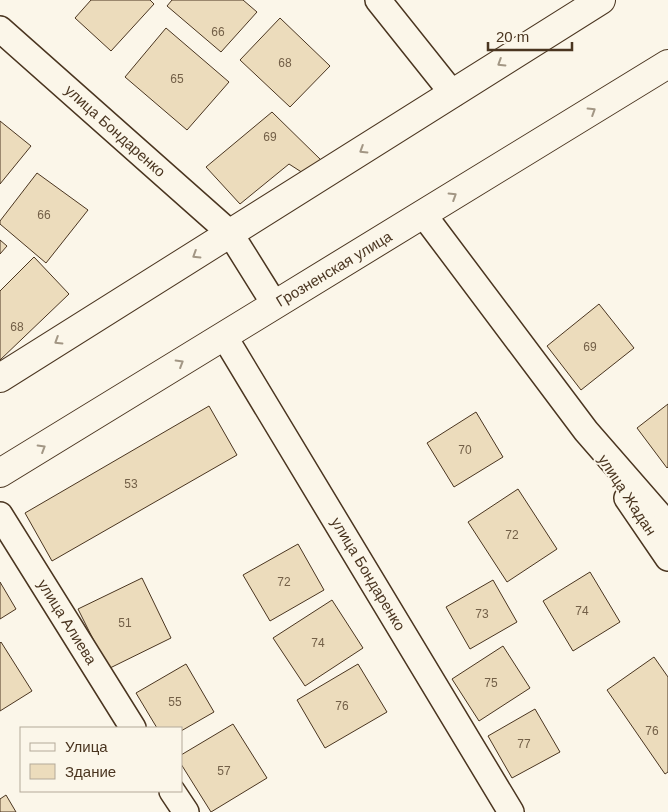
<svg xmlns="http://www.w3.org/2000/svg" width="668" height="812" font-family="Arial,sans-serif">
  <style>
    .building { fill: #ecdcbc; stroke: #4a3520 }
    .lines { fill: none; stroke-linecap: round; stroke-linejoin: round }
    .street-casing { stroke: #4a3520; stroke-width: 28 }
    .secondary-casing { stroke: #4a3520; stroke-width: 30 }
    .street { stroke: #fbf6e9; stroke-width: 25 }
    .secondary { stroke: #fbf6e9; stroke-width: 28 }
    .oneway { stroke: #a29684 }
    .labels { text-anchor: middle; stroke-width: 4; stroke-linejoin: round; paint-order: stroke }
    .number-label { font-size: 12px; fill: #725f47 }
    .street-label { font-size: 15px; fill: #4a3520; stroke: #fbf6e9 }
  </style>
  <rect width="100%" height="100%" fill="#fbf6e9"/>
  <g class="building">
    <path d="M91,0H150L154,4L111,51L75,18Z"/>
    <path d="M172,0H243L257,12L221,52L167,6Z"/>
    <path d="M280,18L330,66L290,107L240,60Z"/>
    <path d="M166,28L229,82L187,130L125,77Z"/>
    <path d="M272,112L322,161L303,173L289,164L240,204L206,167Z"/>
    <path d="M0,121L31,146L0,184Z"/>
    <path d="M37,173L88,210L46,263L0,224V221Z"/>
    <path d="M0,240L7,246L0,254Z"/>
    <path d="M34,257L69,294L0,360V291Z"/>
    <path d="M599,304L634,348L581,390L547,346Z"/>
    <path d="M668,404V467L667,468L637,428Z"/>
    <path d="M209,406L237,455L52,561L25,513Z"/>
    <path d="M476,412L503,457L454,487L427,443Z"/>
    <path d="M518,489L557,549L507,582L468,522Z"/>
    <path d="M298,544L324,590L270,621L243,575Z"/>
    <path d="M590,572L620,622L573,651L543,601Z"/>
    <path d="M142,578L171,638L108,669L78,609Z"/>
    <path d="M493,580L517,622L470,649L446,607Z"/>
    <path d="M0,582L16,609L0,619Z"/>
    <path d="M332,600L363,648L305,686L273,638Z"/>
    <path d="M1,642L32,691L0,711V643Z"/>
    <path d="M503,646L530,688L479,721L452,679Z"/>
    <path d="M654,657L668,677V772L665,774L607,690Z"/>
    <path d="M186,664L214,712L181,731V728H157L136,693Z"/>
    <path d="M358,664L387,712L325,748L297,700Z"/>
    <path d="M535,709L560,752L512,778L488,736Z"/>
    <path d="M233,724L267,778L211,812L181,764V755Z"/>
    <path d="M6,795L16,812H0V799Z"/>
  </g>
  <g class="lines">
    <g class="street-casing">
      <g id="street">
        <path d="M378,0L453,94"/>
        <path d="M0,29L230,233L275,305"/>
        <path d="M423,214L586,431L668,525"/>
        <path d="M224,336L511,812"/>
        <path d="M627,498L668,558"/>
        <path d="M0,515L133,728"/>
        <path d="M172,791L186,812"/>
      </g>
    </g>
    <g class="secondary-casing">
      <g id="secondary">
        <path d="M0,378L601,0"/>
        <path d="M0,473L668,64"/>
      </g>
    </g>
    <use href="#street" class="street"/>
    <use href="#secondary" class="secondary"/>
  </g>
  <defs><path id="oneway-chevron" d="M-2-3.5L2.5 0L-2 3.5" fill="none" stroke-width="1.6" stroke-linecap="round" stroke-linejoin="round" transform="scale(1.25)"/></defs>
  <g class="oneway">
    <use href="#oneway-chevron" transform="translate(501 63) rotate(148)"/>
    <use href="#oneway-chevron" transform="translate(592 111) rotate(-32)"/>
    <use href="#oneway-chevron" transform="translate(363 150) rotate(148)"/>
    <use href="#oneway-chevron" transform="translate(453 196) rotate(-32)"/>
    <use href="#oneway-chevron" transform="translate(196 255) rotate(148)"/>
    <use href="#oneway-chevron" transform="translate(58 341) rotate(148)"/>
    <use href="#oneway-chevron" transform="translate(180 363) rotate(-31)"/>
    <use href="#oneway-chevron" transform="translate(42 448) rotate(-31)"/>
  </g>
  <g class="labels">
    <g class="number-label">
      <text x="218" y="36">66</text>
      <text x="285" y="67">68</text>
      <text x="177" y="83">65</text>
      <text x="270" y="141">69</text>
      <text x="44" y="219">66</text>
      <text x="17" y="331">68</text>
      <text x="590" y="351">69</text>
      <text x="465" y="454">70</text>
      <text x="131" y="488">53</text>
      <text x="512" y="539">72</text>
      <text x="284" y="586">72</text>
      <text x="582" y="615">74</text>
      <text x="482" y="618">73</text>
      <text x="125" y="627">51</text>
      <text x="318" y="647">74</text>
      <text x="491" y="687">75</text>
      <text x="175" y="706">55</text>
      <text x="342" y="710">76</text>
      <text x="652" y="735">76</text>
      <text x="524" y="748">77</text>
      <text x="224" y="775">57</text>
    </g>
    <g class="street-label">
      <text transform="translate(115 131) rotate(42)" y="5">улица Бондаренко</text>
      <text transform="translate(334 269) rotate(-31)" y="5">Грозненская улица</text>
      <text transform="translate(627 495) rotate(57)" y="5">улица Жадан</text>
      <text transform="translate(368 574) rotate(59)" y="5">улица Бондаренко</text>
      <text transform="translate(67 622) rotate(58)" y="5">улица Алиева</text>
    </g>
  </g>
  <rect x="20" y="727" width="162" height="65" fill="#fbf6e9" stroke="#b4a999"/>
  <rect x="30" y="743" width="25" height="8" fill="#fbf6e9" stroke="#b4a999"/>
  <text x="65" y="752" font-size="15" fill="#4a3520">Улица</text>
  <rect x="30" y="764" width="25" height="15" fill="#ecdcbc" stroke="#b4a999"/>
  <text x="65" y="777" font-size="15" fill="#4a3520">Здание</text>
  <path d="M488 42v8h84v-8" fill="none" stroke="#4a3520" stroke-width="2.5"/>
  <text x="496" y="42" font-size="15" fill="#4a3520" stroke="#fbf6e9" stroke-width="4" paint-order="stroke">20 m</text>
</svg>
